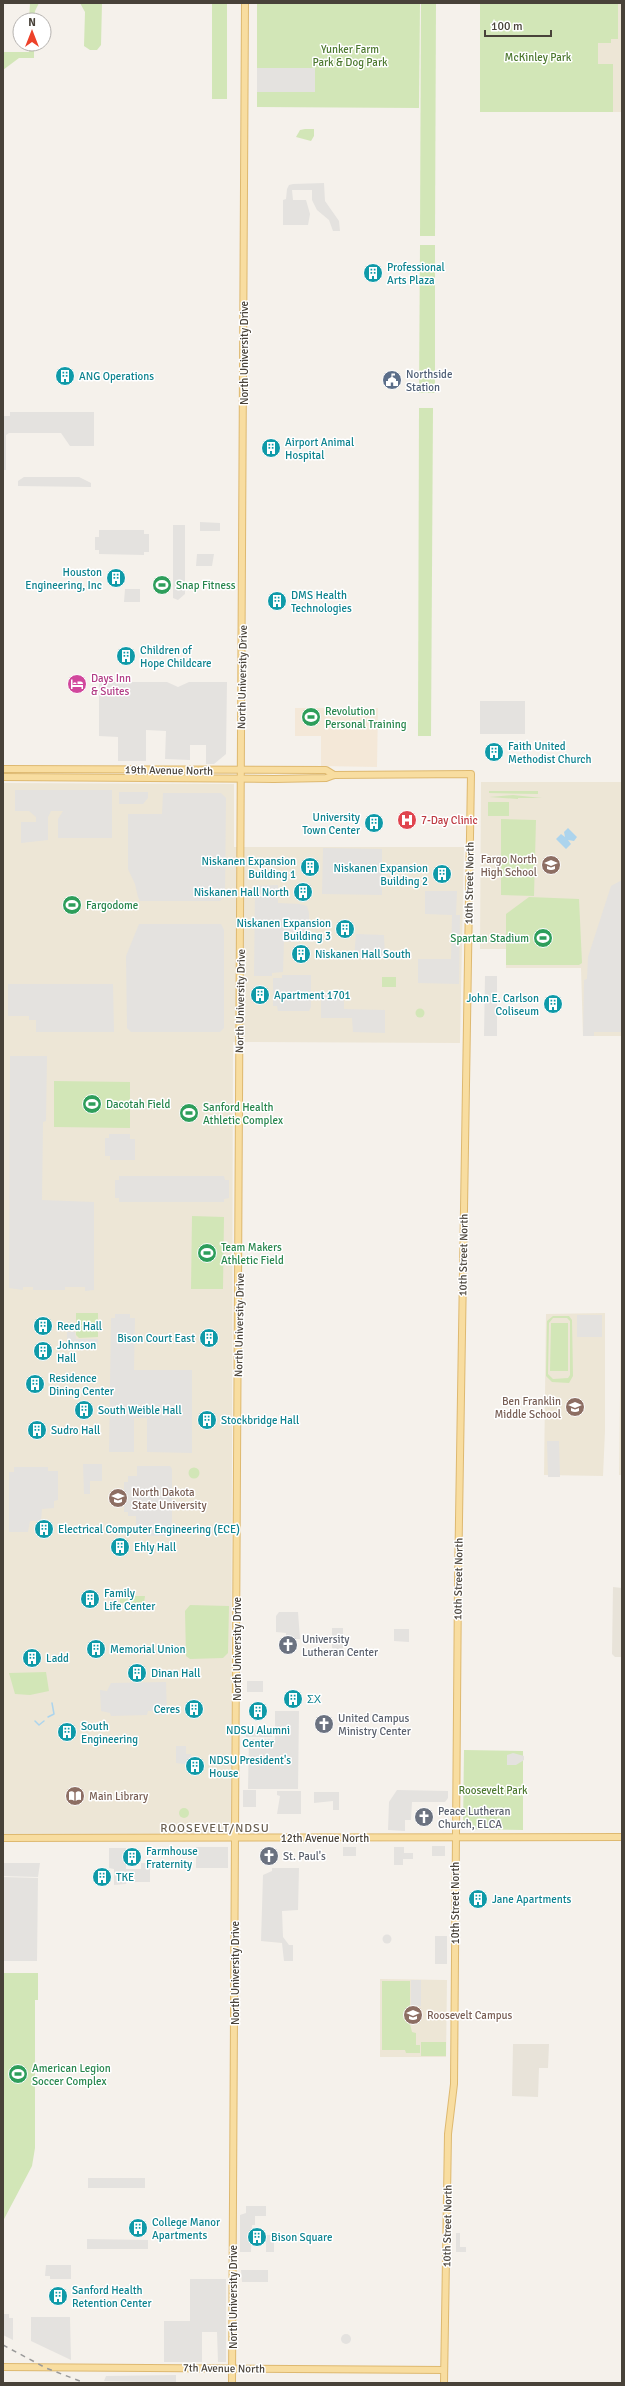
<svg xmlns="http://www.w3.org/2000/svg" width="625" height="2386" font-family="Signika,sans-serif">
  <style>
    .residential { fill: #e8e3d9 }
    .commercial { fill: #f4e8d8 }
    .education { fill: #ede6d6 }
    .green { fill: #d2e6b7; fill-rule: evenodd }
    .parking { fill: #e4e2df }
    .water { fill: #acd4ed }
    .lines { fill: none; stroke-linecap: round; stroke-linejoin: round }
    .stream { stroke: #acd4ed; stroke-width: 1.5 }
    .major-casing { stroke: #deb970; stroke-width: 8 }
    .major { stroke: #f8dda0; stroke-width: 6 }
    .rail { stroke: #999; stroke-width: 1.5; stroke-dasharray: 5 5; stroke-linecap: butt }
    .labels { text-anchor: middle; stroke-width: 3; stroke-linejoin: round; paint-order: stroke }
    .park-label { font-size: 11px; fill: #4c782f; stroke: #fff }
    .culture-label { font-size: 11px; fill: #0d838f; stroke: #fff; text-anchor: start }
    .street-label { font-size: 11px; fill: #484239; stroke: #fff }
    .service-label { font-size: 11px; fill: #4e5e75; stroke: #fff; text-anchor: start }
    .leisure-label { font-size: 11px; fill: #27864d; stroke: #fff; text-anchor: start }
    .hotel-label { font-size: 11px; fill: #b23c85; stroke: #fff; text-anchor: start }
    .health-label { font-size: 11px; fill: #be3a42; stroke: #fff; text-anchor: start }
    .education-label { font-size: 11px; fill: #785e54; stroke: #fff; text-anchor: start }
    .worship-label { font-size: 11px; fill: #5b616d; stroke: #fff; text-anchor: start }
    .neighbourhood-label { font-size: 12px; letter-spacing: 1px; fill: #6b6051; stroke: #fff }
  </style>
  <rect width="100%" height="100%" fill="#f5f1eb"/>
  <g class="residential">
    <path d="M613,1587L622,1588V1657H615L612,1654Z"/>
    <path d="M513,2044H549L548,2068H539L538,2097L512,2096Z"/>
  </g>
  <path class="commercial" d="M295,708H378L377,767L321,766V736H295Z"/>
  <g class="education">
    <path d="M618,3H622V112H613V64H598V43H610L611,39H618Z"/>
    <path d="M481,782H622V1036H583L581,968H506V949H480Z"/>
    <path d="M3,783L234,784V847H464L460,1043L233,1042L231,1830L228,1835L3,1834Z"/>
    <path d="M605,1313V1431L603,1476L544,1475L546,1314Z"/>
    <path d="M621,1313L622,1475H619Z"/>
    <path d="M380,1979L447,1980L446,2057H380Z"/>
  </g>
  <g class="green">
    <path d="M30,3H39L35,11L34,20H29Z"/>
    <path d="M80,3H102L101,45L97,50H90L84,46L85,12Z"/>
    <rect x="212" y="3" width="15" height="96"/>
    <path d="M257,3H420L419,108L257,107Z"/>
    <path d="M421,3H436L435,236H420Z"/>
    <path d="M480,3H618V39H611V43H598V64H613V112H480Z"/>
    <path d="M29,44H34V58H19L3,70V52H29Z"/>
    <path d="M305,129H314V136L311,141L296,137L300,130Z"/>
    <path d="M420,245H435V393H419Z"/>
    <path d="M419,408H433L431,736H418Z"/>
    <path d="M489,791H538V794L489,793Z"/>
    <path d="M513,795L542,798H518V799L489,797Z"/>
    <rect x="488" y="802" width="21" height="14"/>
    <path d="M501,819L536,820L534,896L501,895Z"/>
    <path d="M529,897L579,899L582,963L579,965H506V914Z"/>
    <rect x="382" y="977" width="14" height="10"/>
    <circle cx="420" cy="1013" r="4.5"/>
    <path d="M54,1081L130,1082V1128L54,1127Z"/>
    <path d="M192,1216L224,1217L223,1289H191Z"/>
    <rect x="76" y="1313" width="22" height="12"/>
    <path d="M553,1316H569L572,1320L573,1376L569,1383L552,1382L546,1376L547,1321ZM553,1318H567L570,1321V1375L568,1378L553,1379L548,1374L549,1323Z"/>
    <path d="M551,1323H568V1371H550Z"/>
    <path d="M76,1326H98V1337L79,1338L76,1335Z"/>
    <circle cx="194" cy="1473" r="5.5"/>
    <path d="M120,1596H145L144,1603H120Z"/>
    <path d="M190,1605L229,1606L228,1653L223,1658L190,1659L186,1656L185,1611Z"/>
    <path d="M46,1672L49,1691L30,1695L15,1694L9,1673Z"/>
    <path d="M464,1750L523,1751V1830L463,1829Z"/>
    <circle cx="184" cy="1813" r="5"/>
    <path d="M3,1973H38V2000H35V2148L32,2166L3,2221Z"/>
    <path d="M382,1981H410V2024L412,2032L416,2033V2045H420V2053H406L405,2050H382Z"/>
    <rect x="421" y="2042" width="25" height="14"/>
  </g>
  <g class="parking">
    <rect x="257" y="68" width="58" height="24"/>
    <path d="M324,183L325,201L339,221L340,231H333L329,220L317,210L312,200V190H292L293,200H306L310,214L308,225H283V200L286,199L287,189L289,185L293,184Z"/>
    <path d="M10,412H94V446H70L61,433H9L6,435V470H3V416H10Z"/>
    <path d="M24,477H79L91,483V487L18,486V481Z"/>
    <path d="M200,522L220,523V531H200Z"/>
    <path d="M173,525H185V594L178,600L173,598Z"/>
    <path d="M99,530H144V534H149V552H144V555L99,554V550H95V537H99Z"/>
    <path d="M197,554H214L212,566H196Z"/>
    <path d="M125,589H140V602H124Z"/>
    <path d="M99,682H167L178,687L189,682H227L226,754L214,764H206V745H190V760L165,759L166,731L146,730V761H118V737L99,736Z"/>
    <rect x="480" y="701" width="45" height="33"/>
    <path d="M15,790H112V838H58V819L63,811H51L48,817V840L21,843V822H36V817L29,811H15Z"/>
    <path d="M119,792H148V798L143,804H119Z"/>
    <path d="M163,793H221L226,798L225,896L220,901H140L138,897L135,884L128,869V814H162Z"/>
    <path d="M323,848L382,849V895L322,894Z"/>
    <path d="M622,880V1032H594V1036H583L584,980L587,979L588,957L611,886Z"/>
    <path d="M278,885V903L300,904L307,906L309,913V935L301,941L284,942L283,972L272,973V976H254L255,886Z"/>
    <path d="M425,891H457L456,915H460L459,984L418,983V959H451L452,915L425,914Z"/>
    <path d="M139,924H221L224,930V1028L220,1032H131L127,1028L126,956Z"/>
    <path d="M356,934L384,935L385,958H354Z"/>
    <path d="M282,975H311V1007L309,1011H278L277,1006H273V978H282Z"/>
    <path d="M485,976H497V1036H484Z"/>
    <path d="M8,984H113L114,1032H36V1020H29V1016H8Z"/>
    <path d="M321,994H344V1009L385,1010V1033L353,1032L352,1018H321Z"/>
    <path d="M10,1056H47L46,1121L43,1122L42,1200L94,1202V1290L85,1291V1287H65V1290H33V1287H23V1290L9,1288Z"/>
    <path d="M109,1134H130V1139H135V1160H110V1156H105V1138H109Z"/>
    <path d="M119,1176H224L225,1180H229V1198L224,1199V1202H119V1198H115V1180H119Z"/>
    <path d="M115,1314H130V1318H135L134,1370H192V1453L147,1452V1418H134V1452H109L111,1318H115Z"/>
    <rect x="577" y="1315" width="25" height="22"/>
    <path d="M67,1332H75L76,1339H98V1344L70,1345L67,1343Z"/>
    <path d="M547,1441H559L560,1477H548Z"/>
    <path d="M83,1464H102V1481H90V1494H84Z"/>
    <path d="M137,1466H170L172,1469V1536H147V1532H136V1516H128V1512H124V1482H128V1476H137Z"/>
    <path d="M14,1467H48V1471H58V1500L54,1501V1508L42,1509L41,1521H30L28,1532H9V1472H14Z"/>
    <path d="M279,1612H298L300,1639H286V1633L276,1632V1616Z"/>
    <rect x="332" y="1628" width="11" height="24"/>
    <path d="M394,1629H409V1642L394,1641Z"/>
    <rect x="247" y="1681" width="16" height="11"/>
    <path d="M166,1682L167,1715H155L154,1711H148L147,1715L111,1716L110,1713L101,1711L100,1690L107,1691L111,1683Z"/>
    <path d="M275,1711H299L298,1789H248L249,1739H275Z"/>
    <rect x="246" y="1730" width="26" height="7"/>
    <path d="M176,1746H186V1754H191V1765L176,1763Z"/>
    <path d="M513,1753L524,1756V1760L516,1765H507V1755Z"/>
    <rect x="243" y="1790" width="13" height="17"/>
    <path d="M397,1790L448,1791V1798L445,1802H412L411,1820H405V1831L388,1830L389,1802Z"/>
    <path d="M277,1791H301V1814H277L280,1796L277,1795Z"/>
    <path d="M314,1792H339V1810H333V1801L314,1803Z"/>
    <rect x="432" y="1846" width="13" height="10"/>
    <rect x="196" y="1847" width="32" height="21"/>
    <rect x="343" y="1847" width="13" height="9"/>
    <path d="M394,1847H404V1853H413V1859H403V1865H394Z"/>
    <path d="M109,1848H126V1869H141V1863H150V1882H127L126,1884L114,1885V1869L109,1868Z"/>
    <path d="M3,1863H40L38,1877L3,1876Z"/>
    <path d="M272,1868H299L298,1910L282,1911L283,1937L289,1945H293V1961H284L282,1943L261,1941L263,1875L272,1871Z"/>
    <path d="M3,1877L38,1878L37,1961H3Z"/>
    <circle cx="387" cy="1939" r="4.5"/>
    <rect x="435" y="1936" width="12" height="28"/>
    <rect x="411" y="1980" width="10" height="26"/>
    <rect x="88" y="2178" width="57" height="10"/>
    <path d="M246,2206H266V2216H255V2225H252L251,2252H240V2215L246,2213Z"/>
    <path d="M456,2233H460V2247H466V2252H456Z"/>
    <rect x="266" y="2235" width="8" height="17"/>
    <path d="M87,2239L148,2240V2249H87Z"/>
    <path d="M46,2265H71V2279H50V2276H45Z"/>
    <path d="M241,2270H268V2282H242Z"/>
    <path d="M190,2279H226V2362H218L217,2332H202V2362H164V2321H190Z"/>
    <path d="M3,2314H9V2318H13V2340L3,2335Z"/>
    <path d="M31,2317H70L71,2360L31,2341Z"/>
    <circle cx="346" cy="2339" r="5"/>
    <path d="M176,2375V2383L104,2381L106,2376Z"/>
  </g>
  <path class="water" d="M568,828L577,837L574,841L568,840L571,844L566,849L556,839L561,834L565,837L564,832Z"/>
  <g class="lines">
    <g class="stream">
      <path d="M48,1717L54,1714L52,1703"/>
      <path d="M35,1721L39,1725L44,1721"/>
    </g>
    <g class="major-casing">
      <g id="major">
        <path d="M3,769L326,770L334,775"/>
        <path d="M3,777L274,779L326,778L334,775L471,774L458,1582L454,2084L448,2134L444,2383"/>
        <path d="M3,1838L622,1837"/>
        <path d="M3,2367L444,2370"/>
        <path d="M232,2383L245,3"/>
      </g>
    </g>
    <use href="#major" class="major"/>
    <path class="rail" d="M3,2345L46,2368L85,2383"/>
  </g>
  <defs>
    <g id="building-disc" transform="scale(1)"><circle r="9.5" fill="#0f9aa8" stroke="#fff"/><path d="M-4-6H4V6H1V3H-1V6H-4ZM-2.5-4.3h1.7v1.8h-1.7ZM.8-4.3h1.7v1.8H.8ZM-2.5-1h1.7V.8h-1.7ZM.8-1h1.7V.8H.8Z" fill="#fff"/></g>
    <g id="civic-disc" transform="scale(1)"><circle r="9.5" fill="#5c6f8a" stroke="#fff"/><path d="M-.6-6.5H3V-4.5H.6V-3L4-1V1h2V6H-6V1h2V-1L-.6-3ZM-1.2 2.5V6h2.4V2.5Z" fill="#fff"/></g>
    <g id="stadium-disc" transform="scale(1)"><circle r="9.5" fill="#2e9e5b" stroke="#fff"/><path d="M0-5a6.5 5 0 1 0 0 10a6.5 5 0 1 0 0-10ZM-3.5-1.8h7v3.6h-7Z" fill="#fff"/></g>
    <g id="hotel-disc" transform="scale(1)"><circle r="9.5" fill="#d1479c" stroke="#fff"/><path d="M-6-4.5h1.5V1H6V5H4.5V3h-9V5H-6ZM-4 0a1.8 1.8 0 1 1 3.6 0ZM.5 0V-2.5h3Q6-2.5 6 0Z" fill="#fff"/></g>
    <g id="hospital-disc" transform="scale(1)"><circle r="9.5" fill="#e0444e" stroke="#fff"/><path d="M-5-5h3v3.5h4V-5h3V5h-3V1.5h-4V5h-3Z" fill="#fff"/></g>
    <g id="school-disc" transform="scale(1)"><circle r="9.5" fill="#8d6e63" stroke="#fff"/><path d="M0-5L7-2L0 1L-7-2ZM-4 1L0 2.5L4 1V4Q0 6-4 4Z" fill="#fff"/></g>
    <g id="university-disc" transform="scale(1)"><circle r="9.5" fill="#8d6e63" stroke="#fff"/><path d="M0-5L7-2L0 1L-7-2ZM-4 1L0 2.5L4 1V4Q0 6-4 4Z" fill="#fff"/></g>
    <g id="church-disc" transform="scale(1)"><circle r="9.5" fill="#6b7280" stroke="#fff"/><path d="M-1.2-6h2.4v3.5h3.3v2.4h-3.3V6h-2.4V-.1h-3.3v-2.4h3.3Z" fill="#fff"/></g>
    <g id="library-disc" transform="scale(1)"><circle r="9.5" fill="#8d6e63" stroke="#fff"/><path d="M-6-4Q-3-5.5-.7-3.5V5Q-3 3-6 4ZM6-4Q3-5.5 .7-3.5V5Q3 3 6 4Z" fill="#fff"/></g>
  </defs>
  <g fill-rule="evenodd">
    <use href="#building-disc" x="373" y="273"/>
    <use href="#building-disc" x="65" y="376"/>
    <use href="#civic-disc" x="392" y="380"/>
    <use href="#building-disc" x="271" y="448"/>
    <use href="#building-disc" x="116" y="578"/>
    <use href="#stadium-disc" x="162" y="585"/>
    <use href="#building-disc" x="277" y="601"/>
    <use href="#building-disc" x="126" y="656"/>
    <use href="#hotel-disc" x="77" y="684"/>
    <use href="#stadium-disc" x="311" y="717"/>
    <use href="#building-disc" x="494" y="752"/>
    <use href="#hospital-disc" x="407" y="820"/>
    <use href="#building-disc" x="374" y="823"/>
    <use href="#school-disc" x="551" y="865"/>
    <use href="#building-disc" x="310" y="867"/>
    <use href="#building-disc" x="442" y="874"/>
    <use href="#building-disc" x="303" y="892"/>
    <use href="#stadium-disc" x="72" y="905"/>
    <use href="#building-disc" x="345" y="929"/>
    <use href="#stadium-disc" x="543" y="938"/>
    <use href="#building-disc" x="301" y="954"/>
    <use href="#building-disc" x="260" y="995"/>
    <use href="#building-disc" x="553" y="1004"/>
    <use href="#stadium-disc" x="92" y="1104"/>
    <use href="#stadium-disc" x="189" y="1113"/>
    <use href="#stadium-disc" x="207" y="1253"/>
    <use href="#building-disc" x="43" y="1326"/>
    <use href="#building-disc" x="209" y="1338"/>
    <use href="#building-disc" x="43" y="1351"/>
    <use href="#building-disc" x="35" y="1384"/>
    <use href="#school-disc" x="575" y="1407"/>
    <use href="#building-disc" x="84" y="1410"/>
    <use href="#building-disc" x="207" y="1420"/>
    <use href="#building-disc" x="37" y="1430"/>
    <use href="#university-disc" x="118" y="1498"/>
    <use href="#building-disc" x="44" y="1529"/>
    <use href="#building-disc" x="120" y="1547"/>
    <use href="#building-disc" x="90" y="1599"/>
    <use href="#church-disc" x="288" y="1645"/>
    <use href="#building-disc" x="96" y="1649"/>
    <use href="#building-disc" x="32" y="1658"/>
    <use href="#building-disc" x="137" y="1673"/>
    <use href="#building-disc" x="293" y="1699"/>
    <use href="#building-disc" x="194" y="1709"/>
    <use href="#building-disc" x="258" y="1711"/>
    <use href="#church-disc" x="324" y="1724"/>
    <use href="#building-disc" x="67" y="1732"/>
    <use href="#building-disc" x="195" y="1766"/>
    <use href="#library-disc" x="75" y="1796"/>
    <use href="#church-disc" x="424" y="1817"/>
    <use href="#church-disc" x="269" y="1856"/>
    <use href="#building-disc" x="132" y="1857"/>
    <use href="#building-disc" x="102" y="1877"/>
    <use href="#building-disc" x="478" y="1899"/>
    <use href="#school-disc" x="413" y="2015"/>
    <use href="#stadium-disc" x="18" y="2074"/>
    <use href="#building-disc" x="138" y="2228"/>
    <use href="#building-disc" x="257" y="2237"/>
    <use href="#building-disc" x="58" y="2296"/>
  </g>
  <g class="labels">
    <g class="park-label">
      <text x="350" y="53">Yunker Farm<tspan x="350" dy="13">Park &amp; Dog Park</tspan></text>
      <text x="538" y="61">McKinley Park</text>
      <text x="493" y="1794">Roosevelt Park</text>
    </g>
    <g class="culture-label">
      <text x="387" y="271">Professional<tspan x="387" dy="13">Arts Plaza</tspan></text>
      <text x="79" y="380">ANG Operations</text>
      <text x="285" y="446">Airport Animal<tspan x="285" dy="13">Hospital</tspan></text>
      <text x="102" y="576" text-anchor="end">Houston<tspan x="102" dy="13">Engineering, Inc</tspan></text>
      <text x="291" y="599">DMS Health<tspan x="291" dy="13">Technologies</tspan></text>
      <text x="140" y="654">Children of<tspan x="140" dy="13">Hope Childcare</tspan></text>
      <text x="508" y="750">Faith United<tspan x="508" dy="13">Methodist Church</tspan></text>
      <text x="360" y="821" text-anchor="end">University<tspan x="360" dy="13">Town Center</tspan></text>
      <text x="296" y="865" text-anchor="end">Niskanen Expansion<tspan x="296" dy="13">Building 1</tspan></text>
      <text x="428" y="872" text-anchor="end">Niskanen Expansion<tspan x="428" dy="13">Building 2</tspan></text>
      <text x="289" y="896" text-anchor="end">Niskanen Hall North</text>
      <text x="331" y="927" text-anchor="end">Niskanen Expansion<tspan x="331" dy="13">Building 3</tspan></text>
      <text x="315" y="958">Niskanen Hall South</text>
      <text x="274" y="999">Apartment 1701</text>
      <text x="539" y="1002" text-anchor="end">John E. Carlson<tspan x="539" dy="13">Coliseum</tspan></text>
      <text x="57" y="1330">Reed Hall</text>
      <text x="195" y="1342" text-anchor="end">Bison Court East</text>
      <text x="57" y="1349">Johnson<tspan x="57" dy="13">Hall</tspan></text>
      <text x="49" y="1382">Residence<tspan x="49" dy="13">Dining Center</tspan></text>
      <text x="98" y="1414">South Weible Hall</text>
      <text x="221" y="1424">Stockbridge Hall</text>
      <text x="51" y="1434">Sudro Hall</text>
      <text x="58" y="1533">Electrical Computer Engineering (ECE)</text>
      <text x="134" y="1551">Ehly Hall</text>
      <text x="104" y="1597">Family<tspan x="104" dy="13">Life Center</tspan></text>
      <text x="110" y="1653">Memorial Union</text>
      <text x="46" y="1662">Ladd</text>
      <text x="151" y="1677">Dinan Hall</text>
      <text x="307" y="1703">ΣΧ</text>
      <text x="180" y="1713" text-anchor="end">Ceres</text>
      <text x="81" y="1730">South<tspan x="81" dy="13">Engineering</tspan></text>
      <text x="258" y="1734" text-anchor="middle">NDSU Alumni<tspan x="258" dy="13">Center</tspan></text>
      <text x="209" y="1764">NDSU President's<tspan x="209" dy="13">House</tspan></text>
      <text x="146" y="1855">Farmhouse<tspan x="146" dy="13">Fraternity</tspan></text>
      <text x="116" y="1881">TKE</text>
      <text x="492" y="1903">Jane Apartments</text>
      <text x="152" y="2226">College Manor<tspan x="152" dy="13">Apartments</tspan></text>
      <text x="271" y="2241">Bison Square</text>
      <text x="72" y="2294">Sanford Health<tspan x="72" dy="13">Retention Center</tspan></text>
    </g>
    <g class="street-label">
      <text transform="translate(244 353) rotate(-90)" y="4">North University Drive</text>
      <text transform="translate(242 677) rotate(-89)" y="4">North University Drive</text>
      <text transform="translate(169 770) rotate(1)" y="4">19th Avenue North</text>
      <text transform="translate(469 883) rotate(-89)" y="4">10th Street North</text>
      <text transform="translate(240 1001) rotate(-89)" y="4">North University Drive</text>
      <text transform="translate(463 1255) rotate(-89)" y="4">10th Street North</text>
      <text transform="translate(239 1325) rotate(-89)" y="4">North University Drive</text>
      <text transform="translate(458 1579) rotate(-89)" y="4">10th Street North</text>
      <text transform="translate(237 1649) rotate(-90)" y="4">North University Drive</text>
      <text x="325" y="1842">12th Avenue North</text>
      <text transform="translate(455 1903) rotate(-90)" y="4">10th Street North</text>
      <text transform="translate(235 1973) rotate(-90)" y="4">North University Drive</text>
      <text transform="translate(447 2226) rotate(-89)" y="4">10th Street North</text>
      <text transform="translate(233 2297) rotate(-90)" y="4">North University Drive</text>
      <text transform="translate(224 2368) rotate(1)" y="4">7th Avenue North</text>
    </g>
    <g class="service-label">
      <text x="406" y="378">Northside<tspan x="406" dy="13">Station</tspan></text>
    </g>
    <g class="leisure-label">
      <text x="176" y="589">Snap Fitness</text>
      <text x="325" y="715">Revolution<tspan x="325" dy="13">Personal Training</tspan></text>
      <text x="86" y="909">Fargodome</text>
      <text x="529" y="942" text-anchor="end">Spartan Stadium</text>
      <text x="106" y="1108">Dacotah Field</text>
      <text x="203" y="1111">Sanford Health<tspan x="203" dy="13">Athletic Complex</tspan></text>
      <text x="221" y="1251">Team Makers<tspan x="221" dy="13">Athletic Field</tspan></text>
      <text x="32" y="2072">American Legion<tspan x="32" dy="13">Soccer Complex</tspan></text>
    </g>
    <g class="hotel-label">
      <text x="91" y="682">Days Inn<tspan x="91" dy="13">&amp; Suites</tspan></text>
    </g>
    <g class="health-label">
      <text x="421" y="824">7-Day Clinic</text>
    </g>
    <g class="education-label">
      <text x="537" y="863" text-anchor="end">Fargo North<tspan x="537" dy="13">High School</tspan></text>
      <text x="561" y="1405" text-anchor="end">Ben Franklin<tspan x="561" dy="13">Middle School</tspan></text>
      <text x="132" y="1496">North Dakota<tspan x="132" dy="13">State University</tspan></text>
      <text x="89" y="1800">Main Library</text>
      <text x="427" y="2019">Roosevelt Campus</text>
    </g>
    <g class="worship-label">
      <text x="302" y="1643">University<tspan x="302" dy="13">Lutheran Center</tspan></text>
      <text x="338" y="1722">United Campus<tspan x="338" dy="13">Ministry Center</tspan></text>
      <text x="438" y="1815">Peace Lutheran<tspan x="438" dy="13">Church, ELCA</tspan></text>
      <text x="283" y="1860">St. Paul's</text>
    </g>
    <g class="neighbourhood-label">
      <text x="215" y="1832">ROOSEVELT/NDSU</text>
    </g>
  </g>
  <rect width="625" height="2386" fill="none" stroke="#484239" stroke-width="8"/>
  <g transform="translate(32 32)"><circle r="19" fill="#ffffff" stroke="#b6b3b0"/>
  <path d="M0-3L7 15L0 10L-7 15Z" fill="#ed4129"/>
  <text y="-6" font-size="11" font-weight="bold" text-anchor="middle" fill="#484239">N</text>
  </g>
  <path d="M485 30v6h66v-6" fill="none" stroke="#484239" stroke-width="2"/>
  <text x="491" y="30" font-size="12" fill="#484239" stroke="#ffffff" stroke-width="3" paint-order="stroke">100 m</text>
</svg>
